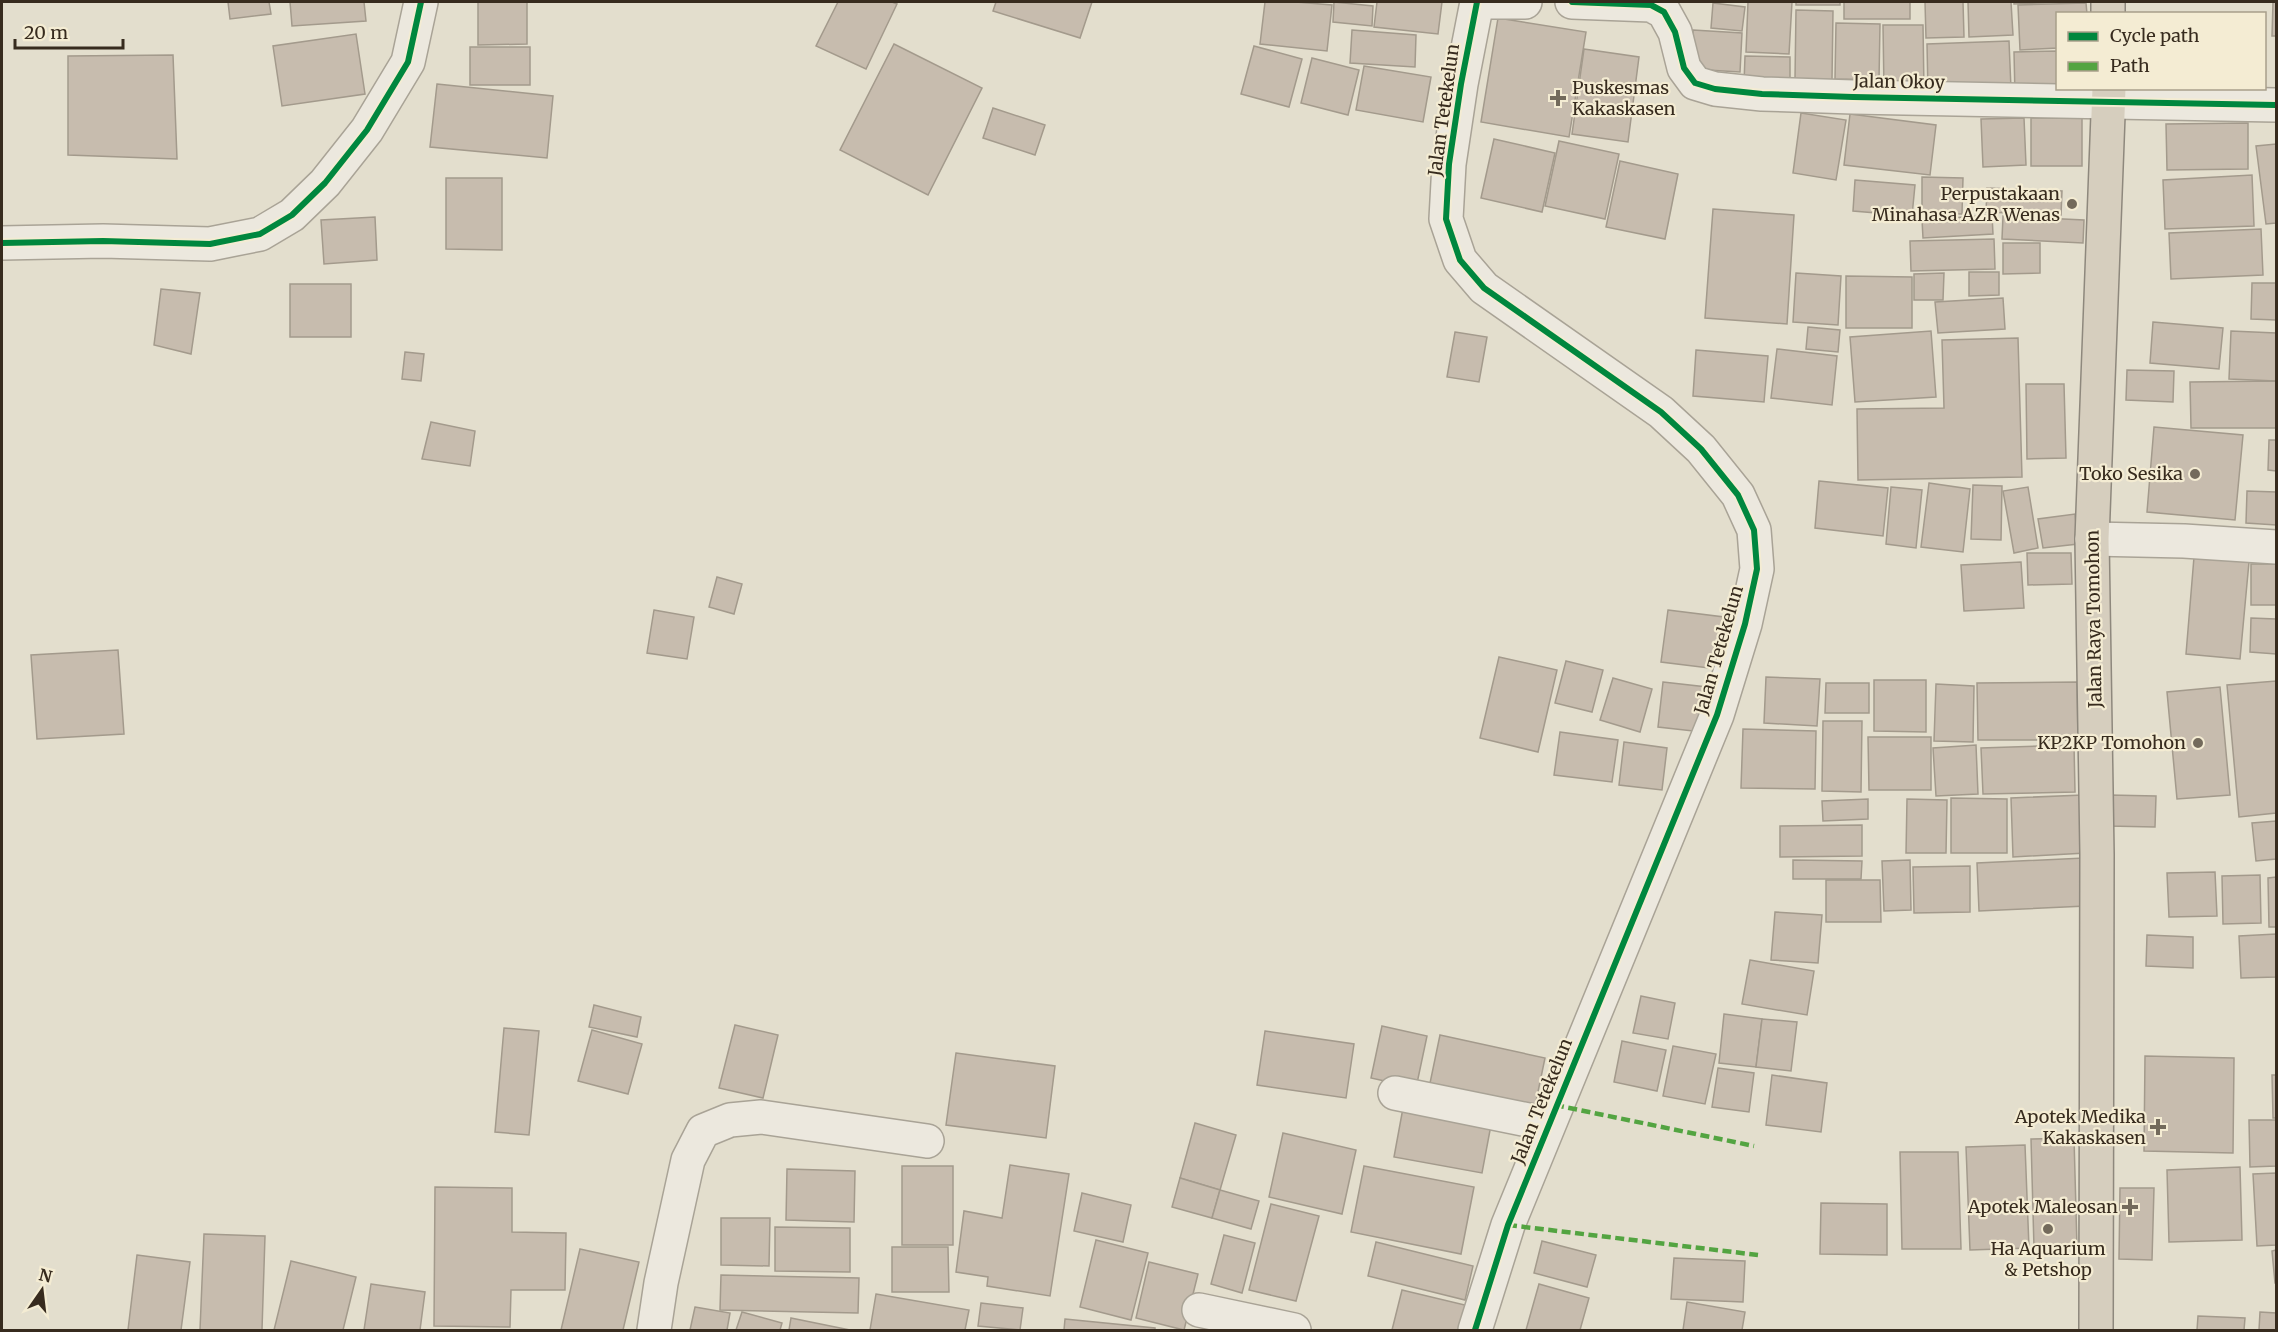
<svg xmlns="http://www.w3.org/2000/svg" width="2278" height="1332" font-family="Merriweather,serif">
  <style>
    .building { fill: #c7bcae; stroke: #a39a8c; stroke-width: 1.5 }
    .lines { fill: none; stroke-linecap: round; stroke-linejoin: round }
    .minor-casing { stroke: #a9a396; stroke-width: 36 }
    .highway-casing { stroke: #8e887d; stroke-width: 36 }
    .minor { stroke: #ece8de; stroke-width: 33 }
    .highway { stroke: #d6cebe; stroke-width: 33 }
    .quiet { stroke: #53a441; stroke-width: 4.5; stroke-dasharray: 9 4.5; stroke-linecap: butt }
    .cycleway-casing { stroke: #f4ecd3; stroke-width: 10 }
    .cycleway { stroke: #00873e; stroke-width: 6 }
    .poi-dot { fill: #736a5b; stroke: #f4ecd3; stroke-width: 2 }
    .labels { text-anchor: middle; stroke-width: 4.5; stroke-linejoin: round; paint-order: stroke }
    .street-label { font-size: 18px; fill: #372b1e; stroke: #f4ecd3 }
    .poi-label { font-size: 18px; fill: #372b1e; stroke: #f4ecd3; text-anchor: end }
  </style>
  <rect width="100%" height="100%" fill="#e3decd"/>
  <g class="building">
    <path d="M228,2H269L271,14L230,19Z"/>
    <path d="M290,2H364L366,21L292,26Z"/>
    <path d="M478,2H527V44L478,45Z"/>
    <path d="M838,2H892L897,4L866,69L816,46Z"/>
    <path d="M996,2H1092L1080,38L993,11Z"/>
    <path d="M1265,2H1296L1332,5L1327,51L1260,44Z"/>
    <path d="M1334,2L1373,6L1372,26L1333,22Z"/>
    <path d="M1377,2H1442L1438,34L1374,27Z"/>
    <path d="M1748,2H1792L1789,54L1746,52Z"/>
    <rect x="1796" y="2" width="44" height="3"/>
    <rect x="1844" y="2" width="66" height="17"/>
    <path d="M1925,2H1963L1964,37L1926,38Z"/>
    <path d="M1968,2H2011L2013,35L1969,37Z"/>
    <path d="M2014,2H2065L2014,4Z"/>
    <path d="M2273,2H2276V36H2272Z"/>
    <path d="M1713,3L1745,7L1742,31L1711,28Z"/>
    <path d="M2086,3L2087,14H2058V48L2020,50L2018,5Z"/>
    <path d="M1796,10L1833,11L1832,80L1795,79Z"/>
    <path d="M1498,18L1586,32L1569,137L1481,122Z"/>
    <path d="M1836,23L1880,24L1879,80L1835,79Z"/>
    <path d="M1883,25H1923L1924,91H1884Z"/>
    <path d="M1352,30L1416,35L1415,67L1350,63Z"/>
    <path d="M1693,30L1742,33L1740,72L1691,69Z"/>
    <path d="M356,34L365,94L282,106L273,46Z"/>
    <path d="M2009,41L2011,89L1928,92L1927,44Z"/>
    <path d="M894,44L982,88L928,195L840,150Z"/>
    <path d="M1254,46L1302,59L1289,107L1241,94Z"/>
    <rect x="470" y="47" width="60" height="38"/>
    <path d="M1584,49L1639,57L1628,142L1572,134Z"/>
    <path d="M2058,51V88L2015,95L2014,52Z"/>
    <path d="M173,55L177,159L68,155V56Z"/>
    <path d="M1745,56L1790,57V85L1744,84Z"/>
    <path d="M1312,58L1359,70L1348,115L1301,103Z"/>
    <path d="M1364,66L1431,77L1423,122L1356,110Z"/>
    <path d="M437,84L553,96L547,158L430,147Z"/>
    <path d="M993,108L1045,125L1035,155L983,138Z"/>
    <path d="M1801,113L1846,120L1836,180L1793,173Z"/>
    <path d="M1850,114L1936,125L1930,175L1844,165Z"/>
    <path d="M2024,118L2026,165L1983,167L1981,119Z"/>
    <rect x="2031" y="118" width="51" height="48"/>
    <path d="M2248,123V169L2167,170L2166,124Z"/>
    <path d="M1494,139L1555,153L1542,212L1481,198Z"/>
    <path d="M1559,141L1619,154L1605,219L1545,206Z"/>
    <path d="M2276,144V223L2266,224L2256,146Z"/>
    <path d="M1620,161L1678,174L1665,239L1606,227Z"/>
    <path d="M2252,175L2254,226L2165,229L2163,180Z"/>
    <path d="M1922,177L1963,178L1962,214L1922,213Z"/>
    <path d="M446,178H502V250L446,249Z"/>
    <path d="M1855,180L1915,185L1912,216L1853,211Z"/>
    <path d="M1987,188L2062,191L2061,215L1986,212Z"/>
    <path d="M1713,209L1794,215L1787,324L1705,318Z"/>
    <path d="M1992,215L1993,234L1923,238L1922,220Z"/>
    <path d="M2003,216L2084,220L2083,243L2002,239Z"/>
    <path d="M375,217L377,260L324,264L321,220Z"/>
    <path d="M2261,229L2263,275L2171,279L2169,233Z"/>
    <path d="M1994,239L1995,269L1911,271L1910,241Z"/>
    <path d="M2003,243H2040V273L2003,274Z"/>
    <path d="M1969,272H1999V295L1969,296Z"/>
    <path d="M1796,273L1841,276L1838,325L1793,322Z"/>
    <path d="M1944,273L1943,300H1914V274Z"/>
    <path d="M1846,276L1912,277V328H1846Z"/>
    <path d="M2252,283H2276V320L2251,319Z"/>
    <rect x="290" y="284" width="61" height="53"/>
    <path d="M161,289L200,293L191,354L154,345Z"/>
    <path d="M2003,298L2005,329L1938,333L1935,302Z"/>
    <path d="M2153,322L2223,328L2219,369L2150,363Z"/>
    <path d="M1808,327L1840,330L1838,352L1806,349Z"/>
    <path d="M1931,331L1936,397L1855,402L1850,337Z"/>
    <path d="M2231,331L2276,333V381L2229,379Z"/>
    <path d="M1455,332L1487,337L1479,382L1447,377Z"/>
    <path d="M2018,338L2022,477L1858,480L1857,409L1944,408L1942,340Z"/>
    <path d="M1777,349L1837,356L1832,405L1771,398Z"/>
    <path d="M1696,350L1768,356L1764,402L1693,396Z"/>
    <path d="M405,352L424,354L421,381L402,379Z"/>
    <path d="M2127,370L2174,371L2173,402L2126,400Z"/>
    <path d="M2276,381V428H2191L2190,382Z"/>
    <path d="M2026,384H2064L2066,458L2027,459Z"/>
    <path d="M431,422L475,431L470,466L422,459Z"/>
    <path d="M2154,427L2243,435L2235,520L2147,512Z"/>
    <path d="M2269,440H2276V471L2268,470Z"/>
    <path d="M1819,481L1888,488L1883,536L1815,528Z"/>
    <path d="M1929,483L1970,489L1963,552L1921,547Z"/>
    <path d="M1973,485L2002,486L2001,540L1971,539Z"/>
    <path d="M1891,487L1922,490L1916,548L1886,544Z"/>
    <path d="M2028,487L2038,548L2014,553L2003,491Z"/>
    <path d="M2247,491L2276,492V525L2246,523Z"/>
    <path d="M2075,514L2078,544L2043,548L2038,519Z"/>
    <path d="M2027,553H2071L2072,584L2028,585Z"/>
    <path d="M2194,557L2249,562L2240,659L2186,654Z"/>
    <path d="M2021,562L2024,608L1964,611L1961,565Z"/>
    <rect x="2251" y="564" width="25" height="41"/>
    <path d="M717,577L742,584L734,614L709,607Z"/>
    <path d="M654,610L694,617L687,659L647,653Z"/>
    <path d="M1668,610L1724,617L1717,669L1661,662Z"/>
    <path d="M2251,618L2276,619V654L2250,652Z"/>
    <path d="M118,650L124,734L37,739L31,655Z"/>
    <path d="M1499,657L1557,670L1538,752L1480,738Z"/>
    <path d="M1566,661L1603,670L1592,712L1555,703Z"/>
    <path d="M1766,677L1820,679L1817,726L1764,723Z"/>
    <path d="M1613,678L1652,689L1640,732L1600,720Z"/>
    <path d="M1874,680H1926V732L1874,731Z"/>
    <path d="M2276,681V813L2239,817L2227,685Z"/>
    <path d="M1663,682L1707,687L1702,732L1658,727Z"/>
    <path d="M2077,682L2078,740H1978L1977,683Z"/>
    <path d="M1826,683H1869V713H1825Z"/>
    <path d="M1936,684L1974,686L1973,742L1934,741Z"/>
    <path d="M2220,687L2230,795L2177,799L2167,692Z"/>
    <path d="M1823,721H1862L1861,792L1822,791Z"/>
    <path d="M1743,729L1816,731L1815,789L1741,788Z"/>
    <path d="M1560,732L1618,740L1612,782L1554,775Z"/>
    <path d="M1868,737H1931V790H1869Z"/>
    <path d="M1624,742L1667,748L1662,790L1619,785Z"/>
    <path d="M1976,745L1978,794L1936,796L1933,748Z"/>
    <path d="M2074,745L2075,792L1983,794L1981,748Z"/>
    <path d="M2083,795L2086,853L2013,857L2011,798Z"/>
    <path d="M2109,795L2156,796L2155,827L2108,826Z"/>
    <path d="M1951,798L2007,799V853H1951Z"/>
    <path d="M1868,799V819L1823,821L1822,801Z"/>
    <path d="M1907,799L1947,800L1946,853H1906Z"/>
    <path d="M2276,821V859L2256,861L2252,823Z"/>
    <path d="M1862,825V856L1780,857V826Z"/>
    <path d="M2084,858L2086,906L1979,911L1977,863Z"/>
    <path d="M1793,860L1862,861L1861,879H1793Z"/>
    <path d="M1910,860L1911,910L1884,911L1882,861Z"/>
    <path d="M1970,866V912L1914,913L1913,867Z"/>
    <path d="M2215,872L2217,916L2169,917L2167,873Z"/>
    <path d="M2260,875L2261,923L2223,924L2222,876Z"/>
    <path d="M2276,877V927H2269L2268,878Z"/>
    <path d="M1826,880H1880L1881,922H1826Z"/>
    <path d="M1775,912L1822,915L1818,963L1771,960Z"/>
    <path d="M2276,934V977L2241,978L2239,936Z"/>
    <path d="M2147,935L2193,937V968L2146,966Z"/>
    <path d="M1750,960L1814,971L1807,1015L1742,1004Z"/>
    <path d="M1641,996L1675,1003L1668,1039L1633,1033Z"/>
    <path d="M594,1005L641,1017L637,1037L589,1027Z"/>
    <path d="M1724,1014L1762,1019L1756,1067L1719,1063Z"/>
    <path d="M1762,1019L1797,1022L1791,1071L1756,1067Z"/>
    <path d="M735,1025L778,1035L763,1098L719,1088Z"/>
    <path d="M1382,1026L1427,1036L1416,1088L1371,1078Z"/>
    <path d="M504,1028L539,1031L529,1135L495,1132Z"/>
    <path d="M592,1030L642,1044L628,1094L578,1081Z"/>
    <path d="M1265,1031L1354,1044L1346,1098L1257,1085Z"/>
    <path d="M1440,1035L1545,1058L1534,1111L1429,1088Z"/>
    <path d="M1622,1041L1666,1050L1657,1091L1614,1082Z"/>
    <path d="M1673,1046L1716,1054L1705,1104L1663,1096Z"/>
    <path d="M956,1053L1055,1066L1046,1138L946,1125Z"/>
    <path d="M2145,1056L2234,1058L2233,1153L2144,1151Z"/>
    <path d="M1718,1068L1754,1073L1749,1112L1712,1107Z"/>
    <path d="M1772,1075L1827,1083L1821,1132L1766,1125Z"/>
    <path d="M2272,1075H2276V1118H2273Z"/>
    <path d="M1403,1108L1491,1125L1482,1173L1394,1157Z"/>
    <path d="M2249,1120H2276V1166L2250,1167Z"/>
    <path d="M1195,1123L1236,1135L1220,1190L1180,1178Z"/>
    <path d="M1283,1133L1356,1150L1342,1214L1269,1197Z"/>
    <path d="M2074,1138L2077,1247L2034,1248L2031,1139Z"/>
    <path d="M2025,1145L2029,1248L1970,1250L1966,1147Z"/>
    <path d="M1900,1152H1958L1961,1249H1902Z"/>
    <path d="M1010,1165L1069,1174L1050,1296L987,1286L988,1277L956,1272L964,1211L1002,1218Z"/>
    <rect x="902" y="1166" width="51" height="79"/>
    <path d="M1364,1166L1474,1187L1461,1254L1351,1232Z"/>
    <path d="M2240,1167L2242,1240L2169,1242L2167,1170Z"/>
    <path d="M787,1169L855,1171L854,1222L786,1220Z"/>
    <path d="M2276,1173V1245L2257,1246L2253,1174Z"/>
    <path d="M1180,1178L1220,1190L1212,1218L1172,1207Z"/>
    <path d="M435,1187L512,1188V1232L566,1233L565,1290H511L510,1327L434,1326Z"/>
    <path d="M2120,1188H2154L2152,1260L2119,1259Z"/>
    <path d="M1220,1190L1259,1201L1251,1229L1212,1218Z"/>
    <path d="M1082,1193L1131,1205L1123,1242L1074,1231Z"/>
    <path d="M1821,1203L1887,1204V1255L1820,1254Z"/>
    <path d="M1271,1204L1319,1216L1296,1301L1249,1290Z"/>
    <path d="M721,1218H770L769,1266L721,1265Z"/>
    <path d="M775,1227L850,1228V1272L775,1271Z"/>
    <path d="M204,1234L265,1236L262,1330H200Z"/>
    <path d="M1224,1235L1255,1243L1242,1293L1211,1284Z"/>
    <path d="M1096,1240L1148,1253L1131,1320L1080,1307Z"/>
    <path d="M1542,1241L1596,1255L1587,1287L1534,1273Z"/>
    <path d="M1376,1242L1473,1266L1465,1300L1368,1276Z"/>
    <path d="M892,1247H948L949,1292H892Z"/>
    <path d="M580,1249L639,1262L623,1330H561Z"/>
    <path d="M2276,1250V1283H2275L2272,1251Z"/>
    <path d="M137,1255L190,1262L181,1330H128Z"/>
    <path d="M1674,1258L1745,1261L1743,1302L1671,1299Z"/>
    <path d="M291,1261L356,1277L343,1330H274Z"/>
    <path d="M1149,1262L1198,1274L1184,1330L1136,1318Z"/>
    <path d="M721,1275L859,1278L858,1313L720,1310Z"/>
    <path d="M371,1284L425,1292L420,1330H364Z"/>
    <path d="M1539,1284L1589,1298L1580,1330H1526Z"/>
    <path d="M1402,1290L1469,1306L1463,1330H1392Z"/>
    <path d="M876,1294L969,1310L965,1330H870Z"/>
    <path d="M1687,1302L1745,1312L1742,1330H1683Z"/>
    <path d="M981,1303L1023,1308L1020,1330L978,1326Z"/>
    <path d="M695,1307L730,1313L727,1330H690Z"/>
    <path d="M742,1312L782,1323L780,1330H736Z"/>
    <path d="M2260,1312L2276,1313V1330H2259Z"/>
    <path d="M2198,1316L2245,1318L2244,1330H2197Z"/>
    <path d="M791,1318L850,1330H789Z"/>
    <path d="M1065,1319L1155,1328V1330H1064Z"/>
  </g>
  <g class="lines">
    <g class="minor-casing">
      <g id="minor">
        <path d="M1477,2H1525"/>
        <path d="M1572,2L1651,5L1664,12L1675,32L1684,68L1695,83L1715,89L1762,94L1853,97L2276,105"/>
        <path d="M2,243L103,241L210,244L260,234L292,215L325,183L367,130L408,62L421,2"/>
        <path d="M2092,539L2184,541L2276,547"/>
        <path d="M1395,1093L1548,1124"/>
        <path d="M1199,1310L1294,1330"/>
        <path d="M654,1330L661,1283L688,1160L703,1131L730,1120L761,1117L927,1141"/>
        <path d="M1475,1330L1508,1225L1717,715L1745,624L1757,569L1754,530L1738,495L1701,449L1661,412L1484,288L1460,260L1446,219L1449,164L1461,84L1477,2"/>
      </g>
    </g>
    <g class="highway-casing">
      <g id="highway">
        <path d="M2108,2V14"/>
        <path d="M2096,1330L2097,854L2092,539L2109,88"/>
      </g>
    </g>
    <use href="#minor" class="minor"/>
    <use href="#highway" class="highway"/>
    <g class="quiet">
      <path d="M1555,1105L1754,1146"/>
      <path d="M1508,1225L1758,1255"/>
    </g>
    <g class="cycleway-casing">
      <g id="cycleway">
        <path d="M1572,2L1651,5L1664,12L1675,32L1684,68L1695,83L1715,89L1762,94L1853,97L2276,105"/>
        <path d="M2,243L103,241L210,244L260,234L292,215L325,183L367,130L408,62L421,2"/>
        <path d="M1475,1330L1508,1225L1717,715L1745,624L1757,569L1754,530L1738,495L1701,449L1661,412L1484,288L1460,260L1446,219L1449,164L1461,84L1477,2"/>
      </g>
    </g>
    <use href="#cycleway" class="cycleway"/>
  </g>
  <g class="poi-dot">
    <path d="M1555 89h6v6h6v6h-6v6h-6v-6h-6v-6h6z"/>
    <circle cx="2072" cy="204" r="6"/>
    <circle cx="2195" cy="474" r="6"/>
    <circle cx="2198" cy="743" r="6"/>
    <path d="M2155 1118h6v6h6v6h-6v6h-6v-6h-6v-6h6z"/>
    <path d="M2127 1198h6v6h6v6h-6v6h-6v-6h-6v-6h6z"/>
    <circle cx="2048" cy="1229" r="6"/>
  </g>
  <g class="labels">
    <g class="street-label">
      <text transform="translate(1899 82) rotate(1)" y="6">Jalan Okoy</text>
      <text transform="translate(1444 110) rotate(-82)" y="6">Jalan Tetekelun</text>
      <text transform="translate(2094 619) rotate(-91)" y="6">Jalan Raya Tomohon</text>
      <text transform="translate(1719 650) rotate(-74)" y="6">Jalan Tetekelun</text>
      <text transform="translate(1542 1101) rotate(-68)" y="6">Jalan Tetekelun</text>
    </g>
    <g class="poi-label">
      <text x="1572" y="94" text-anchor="start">Puskesmas<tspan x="1572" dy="21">Kakaskasen</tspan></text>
      <text x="2060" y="200">Perpustakaan<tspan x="2060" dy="21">Minahasa AZR Wenas</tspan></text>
      <text x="2183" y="480">Toko Sesika</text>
      <text x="2186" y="749">KP2KP Tomohon</text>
      <text x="2146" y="1123">Apotek Medika<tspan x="2146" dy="21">Kakaskasen</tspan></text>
      <text x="2118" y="1213">Apotek Maleosan</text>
      <text x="2048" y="1255" text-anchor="middle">Ha Aquarium<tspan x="2048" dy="21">&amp; Petshop</tspan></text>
    </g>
  </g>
  <rect width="2278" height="1332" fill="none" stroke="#372b1e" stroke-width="6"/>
  <rect x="2056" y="12" width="210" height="78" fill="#f4ecd3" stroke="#a89f8b" stroke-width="1.5"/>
  <rect x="2068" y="32" width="30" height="9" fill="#00873e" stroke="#a89f8b" stroke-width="1.5"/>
  <text x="2110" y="42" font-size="18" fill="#372b1e">Cycle path</text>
  <rect x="2068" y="62" width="30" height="9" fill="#53a441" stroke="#a89f8b" stroke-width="1.5"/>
  <text x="2110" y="72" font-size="18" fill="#372b1e">Path</text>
  <g transform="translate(42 1290) rotate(14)" stroke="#f4ecd3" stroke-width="4.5" paint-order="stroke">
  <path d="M0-4.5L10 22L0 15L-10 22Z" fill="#372b1e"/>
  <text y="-9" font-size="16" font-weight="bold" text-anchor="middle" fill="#372b1e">N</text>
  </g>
  <path d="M15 39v9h108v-9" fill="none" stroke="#372b1e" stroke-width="3"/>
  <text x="24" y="39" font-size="18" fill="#372b1e" stroke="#f4ecd3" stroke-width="4.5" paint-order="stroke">20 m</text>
</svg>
